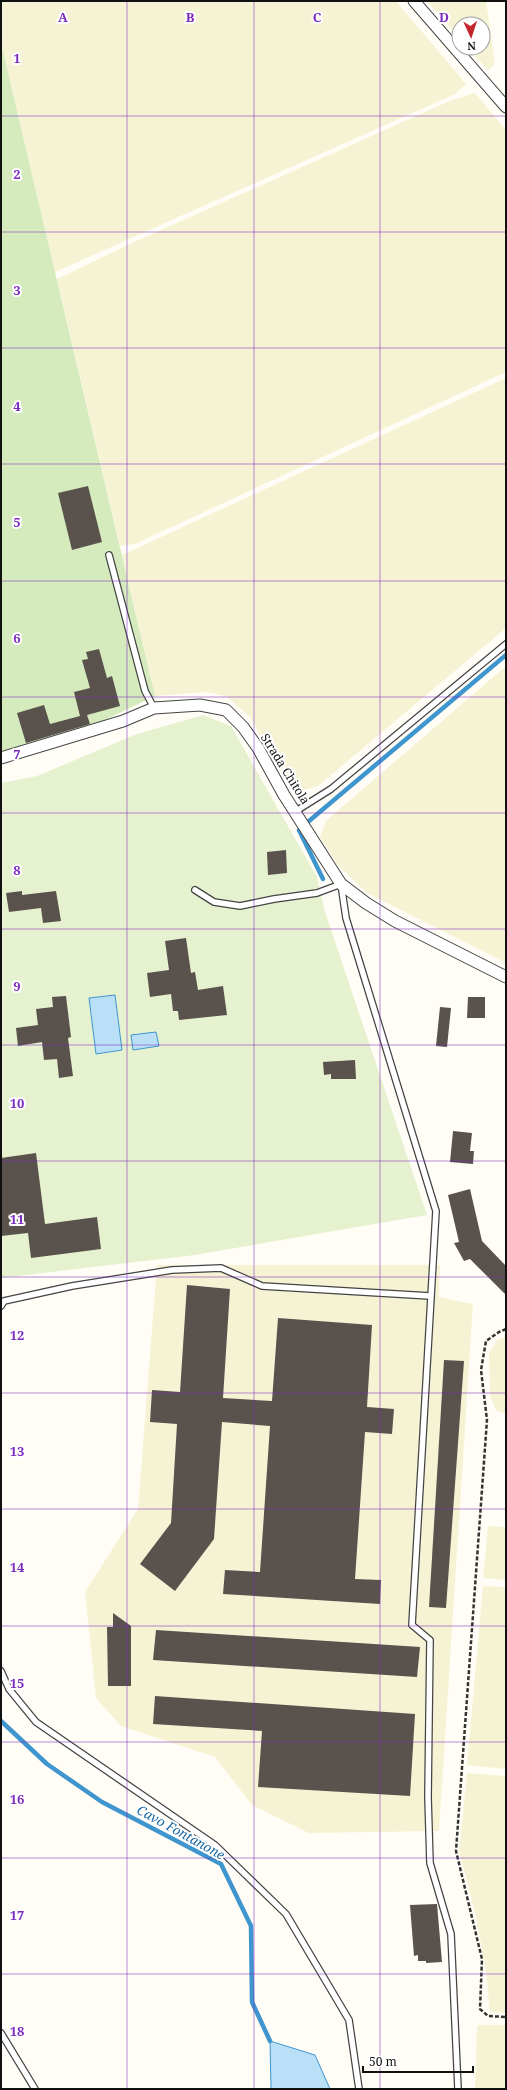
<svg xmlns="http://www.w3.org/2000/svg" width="507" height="2090" font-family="'Noto Serif',serif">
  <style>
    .farmland { fill: #f6f3d4 }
    .green { fill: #d5ebbd }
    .pitch { fill: #e6f2cf }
    .water { fill: #b9e0f7; stroke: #3f96cf }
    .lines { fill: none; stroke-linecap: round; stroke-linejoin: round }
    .stream { stroke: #3f96cf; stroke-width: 4.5 }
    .building { fill: #5a524d }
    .lane-casing { stroke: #444; stroke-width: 8 }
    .street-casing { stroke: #444; stroke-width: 13 }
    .path { stroke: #333; stroke-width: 2.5; stroke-dasharray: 4 2; stroke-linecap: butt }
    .lane { stroke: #fff; stroke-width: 5.5 }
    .street { stroke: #fff; stroke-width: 11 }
    .grid { fill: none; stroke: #7b2cbf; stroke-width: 1; stroke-opacity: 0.55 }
    .labels { text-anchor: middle; stroke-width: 4; stroke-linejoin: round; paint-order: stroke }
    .street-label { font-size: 12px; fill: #111; stroke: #fff }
    .water-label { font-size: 13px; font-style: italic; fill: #1768a6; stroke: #fff }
    .grid-label { font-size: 13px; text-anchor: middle; font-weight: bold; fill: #7b2cbf; stroke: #fff; stroke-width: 4; stroke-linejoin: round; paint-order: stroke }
  </style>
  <rect width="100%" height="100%" fill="#fffdf5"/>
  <g class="farmland">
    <path d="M1,1H396L466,84L455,94L55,272L1,43Z"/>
    <path d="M427,1H486L495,64L488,70L468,48H483V24H459V38Z"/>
    <path d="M475,93L506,130V372L135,544L120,546L57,279L134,242L452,100Z"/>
    <path d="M506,378V628L318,786L304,790L290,787L250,717L226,696L206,692L155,696L122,555Z"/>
    <path d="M506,666V963L367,893L338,865L320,837L326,821Z"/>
    <path d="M157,1265H440L439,1297L473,1304L439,1831L309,1833L252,1805L215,1757L121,1726L96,1698L85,1592L138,1509Z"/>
    <path d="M506,1337V1414L496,1410L490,1396L489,1353L497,1340Z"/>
    <path d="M488,1526L506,1527V1580L483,1578Z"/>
    <path d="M483,1586L506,1587V1769L467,1765Z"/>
    <path d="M467,1773L506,1776V2013L490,2012L486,1971L475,1912L459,1851Z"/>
    <path d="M477,2025H506V2089H475Z"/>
  </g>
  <path class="green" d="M1,43L155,696L94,725L1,754Z"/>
  <path class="pitch" d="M203,715L231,726L317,877L325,912L427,1215L195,1255L1,1278V783L37,776L137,734Z"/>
  <g class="water">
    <path d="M115,995L122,1050L96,1054L89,998Z"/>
    <path d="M156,1032L159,1046L133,1050L131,1035Z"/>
    <path d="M270,2041L315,2055L330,2089H271Z"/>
  </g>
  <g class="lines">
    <g class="stream">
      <path d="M309,821L506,655"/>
      <path d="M299,830L323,879"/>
      <path d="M1,1721L47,1764L102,1802L221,1864L251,1926L252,2002L270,2041"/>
    </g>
  </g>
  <g class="building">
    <path d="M88,486L102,542L72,550L58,493Z"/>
    <path d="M99,649L107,678L112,676L120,706L87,715L90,724L26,743L17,713L44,705L50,724L80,716L74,692L90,688L82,660L88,659L86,652Z"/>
    <path d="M286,850L287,873L268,875L267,852Z"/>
    <path d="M22,891V895L56,891L61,921L43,923L41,908L9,912L6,893Z"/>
    <path d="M186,938L191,973L195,972L198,990L223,986L227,1015L179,1020L178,1011H173L171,994L150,997L147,973L169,970L165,941Z"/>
    <path d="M66,996L71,1037L68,1038L73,1076L59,1078L57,1059L44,1060L42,1042L18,1046L16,1028L38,1025L36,1009L53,1007L52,997Z"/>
    <path d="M468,997H485V1018H467Z"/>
    <path d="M440,1007L451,1008L447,1047L436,1046Z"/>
    <path d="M355,1060L356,1079H331V1074L324,1075L323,1062Z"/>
    <path d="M453,1131L472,1133L470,1151H474L473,1164L450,1162Z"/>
    <path d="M36,1153L45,1224L97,1217L101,1249L31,1258L28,1233L1,1236V1158Z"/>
    <path d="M470,1189L482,1241L506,1266V1295L470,1259L464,1261L454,1243L459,1242L448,1195Z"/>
    <path d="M187,1285L230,1289L223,1398L272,1401L278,1318L372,1325L367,1407L394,1409L392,1434L365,1432L355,1579L381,1580L380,1604L223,1594L225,1570L260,1572L270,1426L222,1422L214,1539L175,1591L140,1564L171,1523L177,1424L150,1422L152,1390L180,1392Z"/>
    <path d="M444,1360L464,1361L446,1608L429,1607Z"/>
    <path d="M113,1613L131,1626V1686H108L107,1627H113Z"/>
    <path d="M156,1630L420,1647L417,1677L153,1660Z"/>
    <path d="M155,1696L415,1714L410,1796L258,1787L262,1731L153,1724Z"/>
    <path d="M437,1904L442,1962L426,1963V1961H418V1955L414,1956L410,1905Z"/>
  </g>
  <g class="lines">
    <g class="lane-casing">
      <g id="lane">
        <path d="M109,555L145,691L154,708"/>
        <path d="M296,811L331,789L506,644"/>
        <path d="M195,890L214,902L240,906L274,899L317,893L341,884L346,918L436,1211L412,1625L430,1640L428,1797L430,1863L451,1934L458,2089"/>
        <path d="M1,1306L4,1301L72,1286L172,1270L221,1268L262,1286L430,1296"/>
        <path d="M1,1671L9,1689L36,1722L215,1845L286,1914L349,2020L359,2089"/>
        <path d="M1,2033L35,2089"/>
      </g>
    </g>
    <g class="street-casing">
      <g id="street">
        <path d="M414,1L506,107"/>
        <path d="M1,758L123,721L154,708L200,705L226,710L243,727L258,748L284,795L341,884L366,903L395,921L506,977"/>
      </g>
    </g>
    <path class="path" d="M506,1329L499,1332L486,1341L481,1370L487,1420L456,1851L482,1959L480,2009L488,2016L506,2017"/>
    <use href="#lane" class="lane"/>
    <use href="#street" class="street"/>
  </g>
  <path class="grid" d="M127,1V2089M254,1V2089M380,1V2089M1,116H506M1,232H506M1,348H506M1,464H506M1,581H506M1,697H506M1,813H506M1,929H506M1,1045H506M1,1161H506M1,1277H506M1,1393H506M1,1509H506M1,1626H506M1,1742H506M1,1858H506M1,1974H506"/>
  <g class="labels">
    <g class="street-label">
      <text transform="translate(285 769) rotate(58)" y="4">Strada Chitola</text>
    </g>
    <g class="water-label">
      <text transform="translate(181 1832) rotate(29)" y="5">Cavo Fontanone</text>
    </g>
  </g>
  <g class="grid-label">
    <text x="63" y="22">A</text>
    <text x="190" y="22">B</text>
    <text x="317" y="22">C</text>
    <text x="444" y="22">D</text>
    <text x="17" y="63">1</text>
    <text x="17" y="179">2</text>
    <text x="17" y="295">3</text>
    <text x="17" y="411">4</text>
    <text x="17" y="527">5</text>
    <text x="17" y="643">6</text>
    <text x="17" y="759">7</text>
    <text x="17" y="875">8</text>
    <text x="17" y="991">9</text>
    <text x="17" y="1108">10</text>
    <text x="17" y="1224">11</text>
    <text x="17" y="1340">12</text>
    <text x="17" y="1456">13</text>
    <text x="17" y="1572">14</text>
    <text x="17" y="1688">15</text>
    <text x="17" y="1804">16</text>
    <text x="17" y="1920">17</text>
    <text x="17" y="2036">18</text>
  </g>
  <rect width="507" height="2090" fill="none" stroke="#111111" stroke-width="4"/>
  <g transform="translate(471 36) rotate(177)"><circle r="19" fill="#ffffff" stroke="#a0a0a0"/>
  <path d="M0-3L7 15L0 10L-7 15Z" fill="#c4262e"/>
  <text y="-6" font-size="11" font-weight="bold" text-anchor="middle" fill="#111111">N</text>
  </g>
  <path d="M363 2066v6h110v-6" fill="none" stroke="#111111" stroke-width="2"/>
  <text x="369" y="2066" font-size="12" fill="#111111" stroke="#ffffff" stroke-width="3" paint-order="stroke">50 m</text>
</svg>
